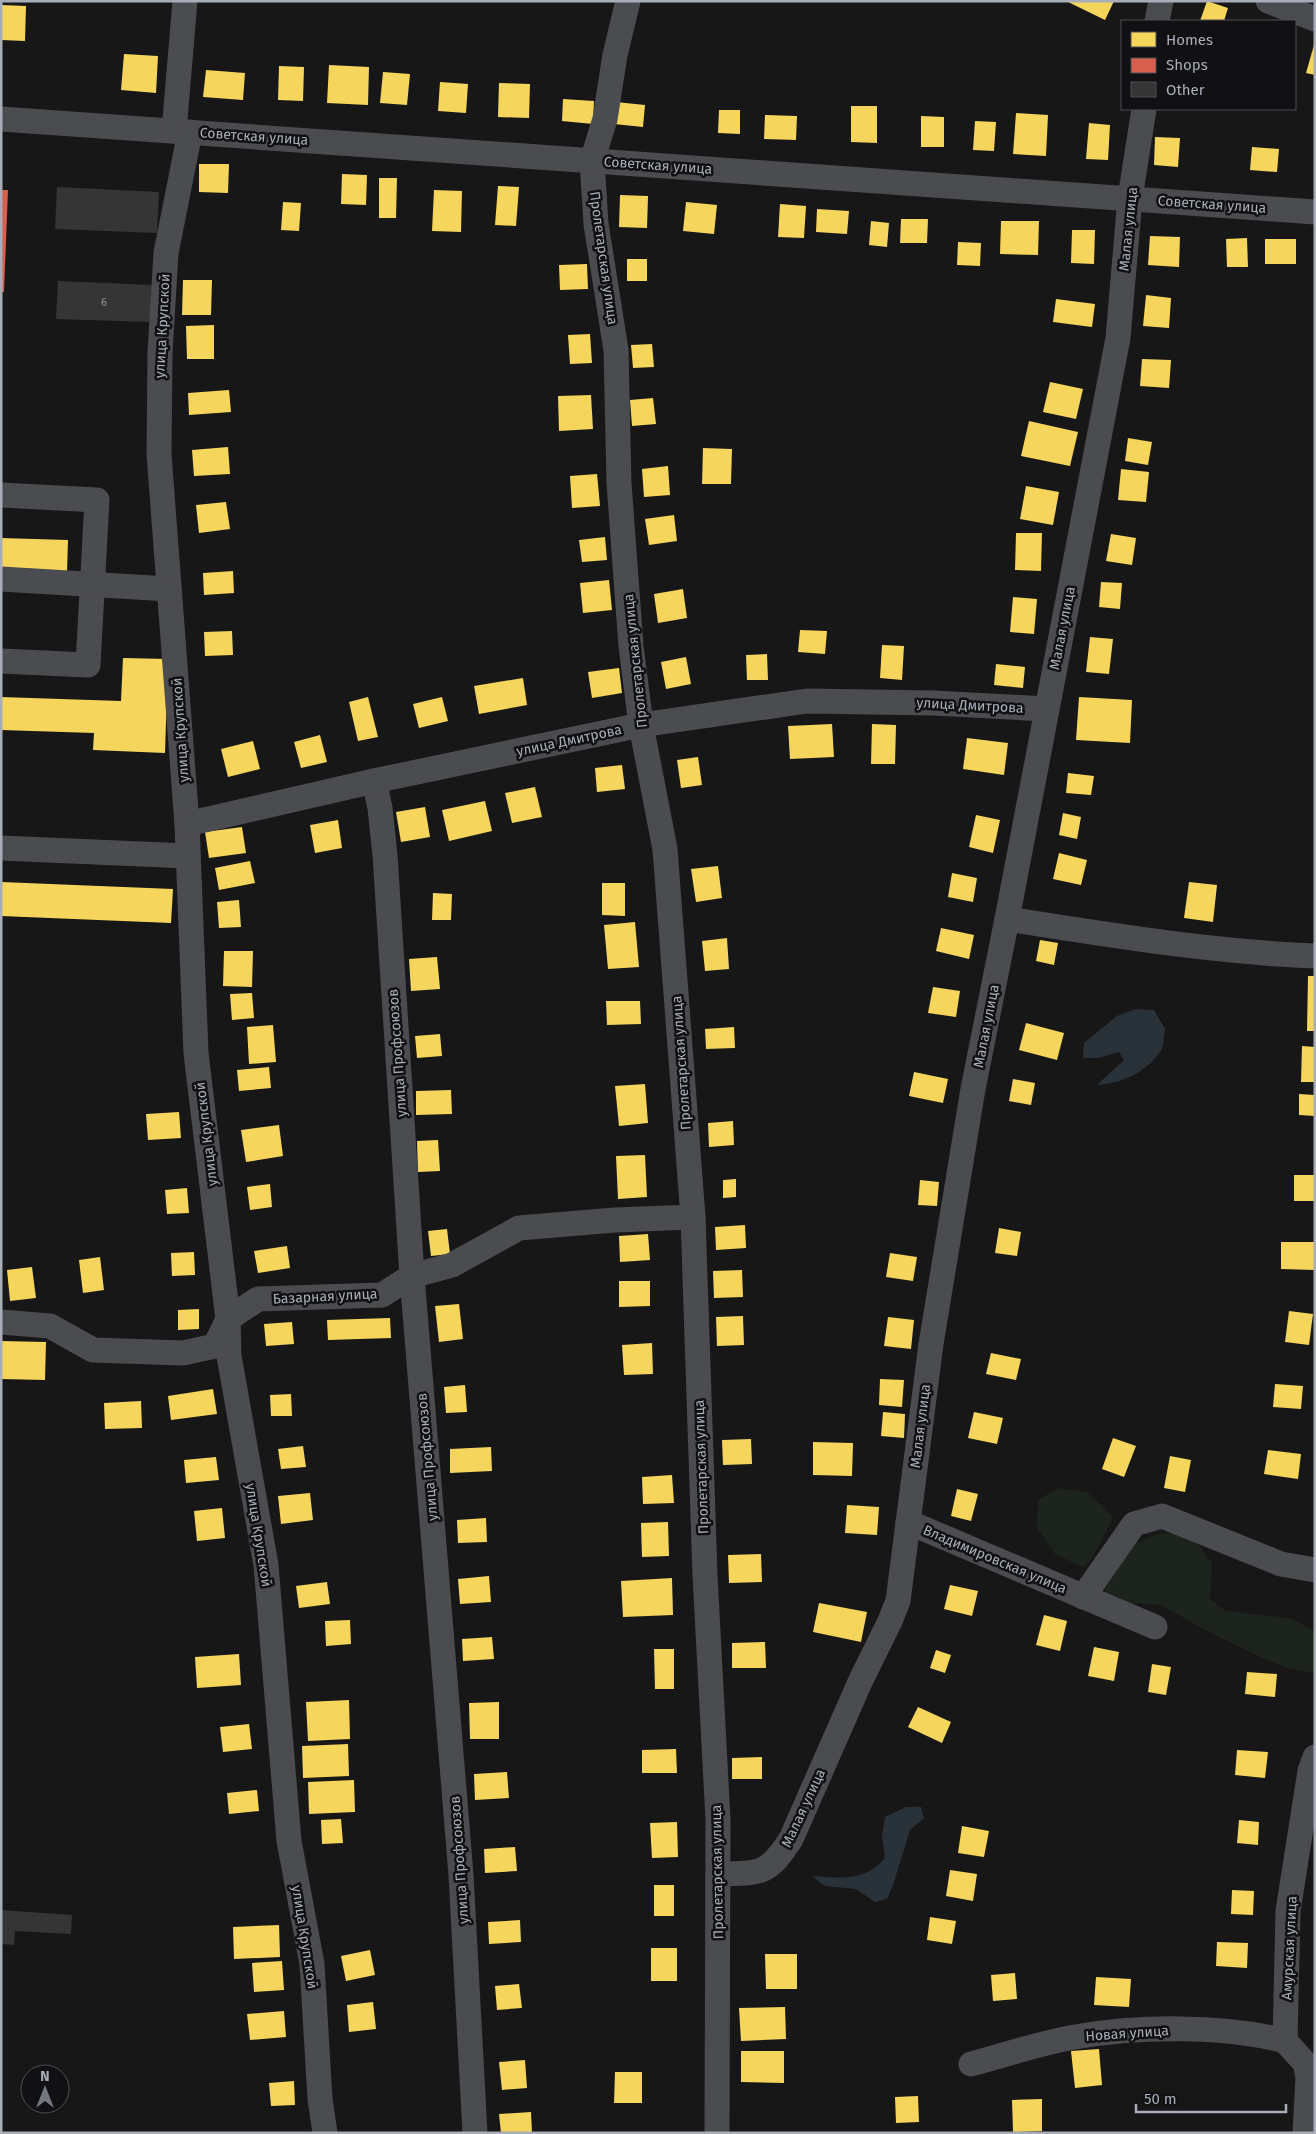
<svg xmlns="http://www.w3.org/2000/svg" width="1316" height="2134" font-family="'Fira Sans',sans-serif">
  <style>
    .green { fill: #1d241e }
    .water { fill: #2a3239 }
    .homes { fill: #f6d55c }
    .shops { fill: #d6604d }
    .building { fill: #353536 }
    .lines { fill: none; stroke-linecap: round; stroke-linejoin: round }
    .minor { stroke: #4b4c50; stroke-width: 25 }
    .labels { text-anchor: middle; stroke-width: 5; stroke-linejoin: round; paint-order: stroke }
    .number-label { font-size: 11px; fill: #8b8f98 }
    .street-label { font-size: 14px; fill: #a8adb8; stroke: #111113 }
  </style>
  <rect width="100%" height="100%" fill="#171717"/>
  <g class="green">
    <path d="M1058,1488L1087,1492L1113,1517L1092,1559L1083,1567L1055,1554L1037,1528L1038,1500Z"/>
    <path d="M1175,1533L1196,1541L1212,1563L1210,1599L1226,1611L1290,1618L1315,1631V1669L1313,1673L1290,1669L1260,1657L1207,1631L1161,1605L1138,1603L1126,1605L1105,1595V1589L1133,1545L1156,1534Z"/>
  </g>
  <g class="water">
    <path d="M1136,1009L1154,1010L1165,1029C1164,1035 1164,1047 1160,1052C1145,1073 1122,1083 1097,1085L1124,1060L1119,1052L1098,1058H1083L1084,1043L1117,1016Z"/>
    <path d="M906,1807H921L924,1818L910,1830L894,1882L887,1899L875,1902L856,1889L825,1886L812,1876C841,1878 864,1882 885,1858L882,1836L885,1817Z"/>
  </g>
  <g class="homes">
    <path d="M1066,1H1114L1105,20Z"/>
    <path d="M1207,1L1228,8L1224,21H1200Z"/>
    <path d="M1,5L26,6L25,41L1,40Z"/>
    <path d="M1314,45H1315V75L1306,73Z"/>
    <path d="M124,54L158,56L156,93L121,90Z"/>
    <path d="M329,65L369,67L368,105L327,103Z"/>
    <path d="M279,66L304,67L303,101L278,100Z"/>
    <path d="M206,70L245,73L243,100L203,97Z"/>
    <path d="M383,72L410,74L407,105L380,103Z"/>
    <path d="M440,82L468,84L466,113L438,111Z"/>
    <path d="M499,83L530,84L529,118L498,117Z"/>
    <path d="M563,99L594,101L593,124L562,121Z"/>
    <path d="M616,102L645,105L643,127L614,124Z"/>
    <path d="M851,106H877V143L851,142Z"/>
    <path d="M719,110H740V134L718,133Z"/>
    <path d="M1016,113L1048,115L1046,156L1013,154Z"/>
    <path d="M765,115L797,116L796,140L764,139Z"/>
    <path d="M921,116L944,117V147H921Z"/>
    <path d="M975,121L996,122L994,151L973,150Z"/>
    <path d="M1089,123L1110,125L1108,160L1086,159Z"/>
    <path d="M1155,137L1180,138L1178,167L1154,165Z"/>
    <path d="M1252,147L1279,149L1277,172L1250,170Z"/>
    <path d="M199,164H229L228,193L199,192Z"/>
    <path d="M342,174L367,175L366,205L341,204Z"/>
    <path d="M379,178H397L396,218H379Z"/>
    <path d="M498,186L519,187L516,226L495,225Z"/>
    <path d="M434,190L462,191L461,232L432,231Z"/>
    <path d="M620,195L648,196L647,228L619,227Z"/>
    <path d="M283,202L301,203L299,231L281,230Z"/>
    <path d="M686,202L717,205L714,234L683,231Z"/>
    <path d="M780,204L806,206L804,238L778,237Z"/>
    <path d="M817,209L849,211L847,234L816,232Z"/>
    <path d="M901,219H928L927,243H900Z"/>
    <path d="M871,221L889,223L887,247L869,245Z"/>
    <path d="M1001,221H1039L1038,255L1000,254Z"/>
    <path d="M1072,230H1095L1094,264L1071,263Z"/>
    <path d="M1150,236L1180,237L1179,267L1148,265Z"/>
    <path d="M1247,238L1248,267H1227L1226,239Z"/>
    <rect x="1265" y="239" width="31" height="25"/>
    <path d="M958,242L981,243L980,266L957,265Z"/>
    <rect x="627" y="259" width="20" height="22"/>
    <path d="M587,264L588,289L560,290L559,265Z"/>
    <path d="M183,280H212L211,315H182Z"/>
    <path d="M1146,295L1171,298L1169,328L1143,326Z"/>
    <path d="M1056,299L1095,304L1092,327L1053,322Z"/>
    <path d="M214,325V359H187L186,326Z"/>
    <path d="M590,334L592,363L570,364L568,335Z"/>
    <path d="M652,344L654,367L633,368L631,345Z"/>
    <path d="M1142,359L1171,360L1169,388L1140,386Z"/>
    <path d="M1050,382L1083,389L1076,419L1043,412Z"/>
    <path d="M229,390L231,412L189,415L188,393Z"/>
    <path d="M591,395L593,429L559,431L558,396Z"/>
    <path d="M653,398L656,424L632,426L630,400Z"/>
    <path d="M1029,421L1078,432L1070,466L1021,456Z"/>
    <path d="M1128,438L1152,442L1148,465L1125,461Z"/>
    <path d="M228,447L230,474L194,476L192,450Z"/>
    <path d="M703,448L732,449L731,484H702Z"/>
    <path d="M668,466L670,495L644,497L642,469Z"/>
    <path d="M1121,469L1149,472L1146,502L1118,500Z"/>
    <path d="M597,474L600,506L572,508L570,476Z"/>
    <path d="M1026,486L1059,492L1053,525L1020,519Z"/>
    <path d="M226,502L230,529L199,533L196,505Z"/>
    <path d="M674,515L677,541L649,545L645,519Z"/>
    <path d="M1016,533H1042L1041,571L1015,570Z"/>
    <path d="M1111,534L1136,538L1132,565L1106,561Z"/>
    <path d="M605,537L607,560L582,562L579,540Z"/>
    <path d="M1,538L68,540L67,573L1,570Z"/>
    <path d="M233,571L234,593L204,595L203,573Z"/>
    <path d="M609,580L612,610L583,613L580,583Z"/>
    <path d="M1101,582L1122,583L1120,609L1099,607Z"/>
    <path d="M683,589L687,618L658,623L654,594Z"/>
    <path d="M1013,597L1037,599L1034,634L1010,632Z"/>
    <path d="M800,630L827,631L825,654L798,652Z"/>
    <path d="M232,631L233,655L205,656L204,632Z"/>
    <path d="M1090,637L1113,639L1109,674L1086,672Z"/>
    <path d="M882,645L904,646L902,680L880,678Z"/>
    <path d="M767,654L768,680H747L746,655Z"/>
    <path d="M686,657L691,684L666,689L661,662Z"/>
    <path d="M123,658L168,659L165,753L93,750L94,733L1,730V697L121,701Z"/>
    <path d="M996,664L1025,667L1023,688L994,685Z"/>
    <path d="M619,668L622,693L592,698L588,672Z"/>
    <path d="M523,678L527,705L479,714L474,686Z"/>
    <path d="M368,697L378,737L358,741L349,702Z"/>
    <path d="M442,697L448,721L419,728L413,704Z"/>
    <path d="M1079,697L1132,700L1130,743L1076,740Z"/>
    <path d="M832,724L834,757L790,759L788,726Z"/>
    <path d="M872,724L896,725L895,764H871Z"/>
    <path d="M320,735L327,762L301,768L294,742Z"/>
    <path d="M967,738L1008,743L1004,775L963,769Z"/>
    <path d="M253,741L260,769L228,777L221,749Z"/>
    <path d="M698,757L702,785L681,788L677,760Z"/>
    <path d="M622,765L625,789L597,792L595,768Z"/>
    <path d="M1068,773L1094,776L1091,795L1066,793Z"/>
    <path d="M535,787L542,817L512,823L505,793Z"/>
    <path d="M485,801L492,831L449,841L442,810Z"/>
    <path d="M425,807L430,837L401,842L396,812Z"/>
    <path d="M1063,813L1081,817L1077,839L1059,835Z"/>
    <path d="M976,815L1000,820L993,853L969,847Z"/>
    <path d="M338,820L342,848L315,853L310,825Z"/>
    <path d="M242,827L246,853L209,858L205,832Z"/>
    <path d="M1059,853L1087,860L1081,885L1053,879Z"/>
    <path d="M250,861L255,883L219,890L215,868Z"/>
    <path d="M718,866L722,898L696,902L691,869Z"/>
    <path d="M952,873L977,878L973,902L948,897Z"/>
    <path d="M1,882L173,889L171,923L1,916Z"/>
    <path d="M1189,882L1217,885L1213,922L1184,918Z"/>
    <path d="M602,883H625V916L602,915Z"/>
    <path d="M433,893L452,894L451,920H432Z"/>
    <path d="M239,900L241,927L219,928L217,902Z"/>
    <path d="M635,922L639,967L608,969L604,925Z"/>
    <path d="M941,928L974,935L969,959L936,951Z"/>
    <path d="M727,938L729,969L705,971L702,941Z"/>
    <path d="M1040,940L1058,943L1054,965L1036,961Z"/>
    <path d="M224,951H253L252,987L223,986Z"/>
    <path d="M437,957L440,989L411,991L409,959Z"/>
    <path d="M1308,976H1315V1031H1307Z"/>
    <path d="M933,987L960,991L956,1017L928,1013Z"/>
    <path d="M252,993L254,1018L232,1020L230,994Z"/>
    <path d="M606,1001H640L641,1024L607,1025Z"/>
    <path d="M1026,1023L1064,1033L1057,1060L1019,1050Z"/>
    <path d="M273,1025L276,1062L249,1064L247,1027Z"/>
    <path d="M734,1027L735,1048L706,1049L705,1029Z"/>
    <path d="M440,1034L442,1056L417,1058L415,1036Z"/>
    <path d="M1302,1046L1315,1047V1082H1301Z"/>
    <path d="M269,1067L271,1088L239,1091L237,1070Z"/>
    <path d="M914,1072L948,1079L943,1103L909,1096Z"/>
    <path d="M1013,1079L1035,1083L1031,1105L1009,1101Z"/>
    <path d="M645,1084L648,1123L619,1126L615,1086Z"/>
    <path d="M451,1090L452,1114L416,1115V1091Z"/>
    <path d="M1299,1094L1315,1095V1116L1299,1115Z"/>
    <path d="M179,1112L181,1138L148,1140L146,1114Z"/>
    <path d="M733,1121L734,1145L709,1147L708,1123Z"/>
    <path d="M279,1125L283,1156L246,1162L241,1130Z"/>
    <path d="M438,1140L440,1171L418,1172L417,1141Z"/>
    <path d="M645,1155L647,1197L618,1199L616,1156Z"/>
    <rect x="1294" y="1175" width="21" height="26"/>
    <path d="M736,1179V1197L723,1198V1180Z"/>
    <path d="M920,1180L939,1182L937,1206L918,1205Z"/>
    <path d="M270,1184L272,1207L250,1210L247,1187Z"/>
    <path d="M187,1188L189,1213L167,1214L165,1190Z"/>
    <path d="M745,1225L746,1248L716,1250L715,1227Z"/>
    <path d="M999,1228L1021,1232L1017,1256L995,1253Z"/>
    <path d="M447,1229L450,1254L431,1256L428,1231Z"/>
    <path d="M648,1234L650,1260L620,1262L619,1236Z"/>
    <path d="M1281,1242H1315V1270L1281,1269Z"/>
    <path d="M287,1246L290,1268L258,1273L254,1251Z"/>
    <path d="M194,1252L195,1275L172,1276L171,1253Z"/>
    <path d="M890,1253L917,1257L913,1281L886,1277Z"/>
    <path d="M100,1257L104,1290L83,1293L79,1260Z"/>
    <path d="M32,1267L36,1298L10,1301L7,1270Z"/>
    <path d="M742,1270L743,1297L714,1298L713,1271Z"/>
    <path d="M619,1281H650V1306L619,1307Z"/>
    <path d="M459,1304L463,1339L439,1342L435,1306Z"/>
    <path d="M199,1309V1329L178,1330V1310Z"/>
    <path d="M1289,1311L1313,1314L1309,1345L1285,1342Z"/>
    <path d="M743,1316L744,1345L717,1346L716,1317Z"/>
    <path d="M888,1317L914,1320L911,1349L884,1346Z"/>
    <path d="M390,1318L391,1338L328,1340L327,1320Z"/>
    <path d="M292,1322L294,1344L266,1346L264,1324Z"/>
    <path d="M1,1341L46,1342L45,1380L1,1379Z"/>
    <path d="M652,1343L653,1374L624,1375L622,1345Z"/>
    <path d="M991,1353L1021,1359L1016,1380L986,1374Z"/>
    <path d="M880,1379L904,1380L902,1407L879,1405Z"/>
    <path d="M1275,1384L1303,1386L1301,1409L1273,1407Z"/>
    <path d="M465,1385L467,1412L446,1413L444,1387Z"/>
    <path d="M213,1389L217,1414L171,1420L168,1396Z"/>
    <path d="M291,1394L292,1416H271L270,1395Z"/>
    <path d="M141,1401L142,1428L105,1429L104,1403Z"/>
    <path d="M883,1412L905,1414L904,1438L881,1436Z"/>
    <path d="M974,1412L1003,1418L997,1444L968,1438Z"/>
    <path d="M1113,1438L1136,1446L1124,1477L1102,1469Z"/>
    <path d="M751,1439L752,1464L723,1465L722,1440Z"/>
    <path d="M813,1442L853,1443L852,1476L813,1475Z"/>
    <path d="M303,1446L306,1467L281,1469L278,1449Z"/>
    <path d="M491,1447L492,1471L450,1473V1449Z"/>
    <path d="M1268,1450L1301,1454L1298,1479L1264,1474Z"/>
    <path d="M1170,1456L1191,1460L1185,1492L1164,1488Z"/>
    <path d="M216,1457L219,1480L186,1483L184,1460Z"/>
    <path d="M672,1475L674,1503L643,1504L642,1477Z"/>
    <path d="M957,1489L978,1494L971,1521L951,1516Z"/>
    <path d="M310,1493L313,1520L281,1524L278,1496Z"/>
    <path d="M847,1505L879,1507L877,1535L845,1533Z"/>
    <path d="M222,1508L225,1538L197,1541L194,1511Z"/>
    <path d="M486,1518L487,1542L458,1543L457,1520Z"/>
    <path d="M668,1522L669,1556L642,1557L641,1523Z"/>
    <path d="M761,1554L762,1582L729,1583L728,1555Z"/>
    <path d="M489,1576L491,1602L460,1604L458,1579Z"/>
    <path d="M672,1578L673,1615L623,1617L621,1581Z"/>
    <path d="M327,1582L330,1604L299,1608L296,1586Z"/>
    <path d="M950,1585L978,1591L972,1616L944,1609Z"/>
    <path d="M819,1603L867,1612L861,1642L813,1632Z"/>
    <path d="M1044,1615L1067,1621L1060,1651L1036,1645Z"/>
    <path d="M350,1620L351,1644L326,1646L325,1621Z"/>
    <path d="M492,1637L494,1659L463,1661L462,1639Z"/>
    <path d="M765,1642L766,1668H732V1643Z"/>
    <path d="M1094,1647L1119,1652L1114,1681L1088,1676Z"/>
    <path d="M654,1649H674V1689H655Z"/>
    <path d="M936,1650L951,1655L945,1673L930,1668Z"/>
    <path d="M239,1654L241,1685L197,1688L195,1657Z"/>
    <path d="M1152,1664L1171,1667L1166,1695L1148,1692Z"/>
    <path d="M1247,1672L1277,1674L1275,1697L1245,1694Z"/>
    <path d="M349,1700L350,1739L308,1741L306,1702Z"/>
    <path d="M499,1702V1739H470L469,1703Z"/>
    <path d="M918,1707L951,1722L942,1743L908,1727Z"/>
    <path d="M249,1724L252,1749L223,1752L220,1727Z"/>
    <path d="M348,1744L349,1776L303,1778L302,1746Z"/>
    <path d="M676,1749L677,1773H642V1750Z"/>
    <path d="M1237,1750L1268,1752L1265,1778L1235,1775Z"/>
    <path d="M762,1757V1779H732V1758Z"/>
    <path d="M507,1772L509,1798L475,1800L474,1774Z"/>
    <path d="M354,1780L355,1812L309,1814L308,1782Z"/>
    <path d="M257,1790L259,1811L229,1814L227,1793Z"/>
    <path d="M341,1819L343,1843L322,1844L321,1820Z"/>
    <path d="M1239,1820L1259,1822L1258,1845L1237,1843Z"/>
    <path d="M677,1822L678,1857L652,1858L650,1823Z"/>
    <path d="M962,1826L989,1831L984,1857L958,1853Z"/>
    <path d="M515,1847L517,1871L485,1873L484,1849Z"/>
    <path d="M950,1870L977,1874L973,1901L946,1896Z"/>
    <rect x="654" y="1885" width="20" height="31"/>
    <path d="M1232,1890L1254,1891L1253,1915L1231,1914Z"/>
    <path d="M930,1917L956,1921L952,1944L927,1940Z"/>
    <path d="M520,1920L521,1942L489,1944L488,1922Z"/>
    <path d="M279,1925L280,1957L234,1959L233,1927Z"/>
    <path d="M1217,1942L1248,1943L1247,1968L1216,1966Z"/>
    <rect x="651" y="1948" width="26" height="33"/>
    <path d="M370,1950L375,1975L346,1981L341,1956Z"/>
    <path d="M765,1954H797V1989H766Z"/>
    <path d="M282,1961L284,1990L254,1992L252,1963Z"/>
    <path d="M1015,1973L1017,1999L993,2001L991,1975Z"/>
    <path d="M1096,1977L1131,1979L1129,2007L1094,2005Z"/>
    <path d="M519,1984L522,2008L497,2010L495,1986Z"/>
    <path d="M373,2002L376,2029L349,2032L347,2005Z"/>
    <path d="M785,2007L786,2039L741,2041L739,2008Z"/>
    <path d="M284,2011L286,2037L250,2040L247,2014Z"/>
    <path d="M1099,2049L1102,2085L1075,2088L1071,2051Z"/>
    <path d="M741,2051H784V2083L741,2082Z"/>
    <path d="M525,2060L527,2088L502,2090L499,2062Z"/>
    <path d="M615,2072H642V2103H614Z"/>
    <path d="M294,2081L295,2105L271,2106L269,2083Z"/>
    <path d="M918,2096L919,2122L896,2123L895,2097Z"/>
    <path d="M1042,2099V2131L1013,2132L1012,2100Z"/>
    <path d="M531,2112L532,2133H501L499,2114Z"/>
  </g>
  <path class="shops" d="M1,190H8L4,292H1Z"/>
  <g class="building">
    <path d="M57,187L159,192L157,233L55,229Z"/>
    <path d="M58,281L152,285L150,322L56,319Z"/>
    <path d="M1,1910L72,1915L71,1934L15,1931L14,1945L1,1944Z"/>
  </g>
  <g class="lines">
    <g class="minor">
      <path d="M628,1L615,55L605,119L592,161L596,224L616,350L619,483L631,646L641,725L665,849L693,1217L705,1575L718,1820L717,2133"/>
      <path d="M1268,1L1315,19"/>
      <path d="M1157,21L1161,1"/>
      <path d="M1,119L1315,212"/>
      <path d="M174,131L185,1"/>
      <path d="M190,132L166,253L160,353L159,454L187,824L196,1053L228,1319L229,1356L266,1565L289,1841L312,1964L320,2099L325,2133"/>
      <path d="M1,495L97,500L88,665L1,661"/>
      <path d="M1,579L169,589"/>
      <path d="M374,781L380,808L385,855L412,1276L461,1875L475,2133"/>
      <path d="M187,824L374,781L641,725L807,701L934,703L1046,709"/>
      <path d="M1,848L188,856"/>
      <path d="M1007,919C1109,935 1212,952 1315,956"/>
      <path d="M1,1322L50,1326L93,1350L183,1353L215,1346L228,1319L258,1299L382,1295L412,1276L452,1265L519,1228L615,1220L693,1217"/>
      <path d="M908,1522L1155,1627"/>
      <path d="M1083,1597L1134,1524L1162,1516L1281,1564L1315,1570"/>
      <path d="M718,1874C760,1873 767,1876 791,1839L860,1682L890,1621L898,1601L931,1344L973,1089L1007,919L1118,338L1130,198L1144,109"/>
      <path d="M971,2064C1005,2055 1040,2043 1075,2037C1137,2026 1224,2025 1285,2041"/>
      <path d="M1305,2133L1308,2077L1305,2063L1285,2041L1288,1911L1310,1771L1315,1757"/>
    </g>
  </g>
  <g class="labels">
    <g class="number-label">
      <text x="104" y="306">6</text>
    </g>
    <g class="street-label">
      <text transform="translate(254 136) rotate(4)" y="5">Советская улица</text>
      <text transform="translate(658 165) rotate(4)" y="5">Советская улица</text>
      <text transform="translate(1212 204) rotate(4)" y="5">Советская улица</text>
      <text transform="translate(1128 229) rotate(-84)" y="5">Малая улица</text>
      <text transform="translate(604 258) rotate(82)" y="5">Пролетарская улица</text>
      <text transform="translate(162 326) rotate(-87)" y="5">улица Крупской</text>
      <text transform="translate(1062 628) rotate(-79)" y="5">Малая улица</text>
      <text transform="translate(635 661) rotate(-96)" y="5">Пролетарская улица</text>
      <text transform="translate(970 705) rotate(3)" y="5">улица Дмитрова</text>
      <text transform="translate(180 730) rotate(-94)" y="5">улица Крупской</text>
      <text transform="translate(569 740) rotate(-12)" y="5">улица Дмитрова</text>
      <text transform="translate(986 1026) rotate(-79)" y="5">Малая улица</text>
      <text transform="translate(397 1053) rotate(-94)" y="5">улица Профсоюзов</text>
      <text transform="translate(681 1063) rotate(-94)" y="5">Пролетарская улица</text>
      <text transform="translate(206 1134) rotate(-97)" y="5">улица Крупской</text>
      <text transform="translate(325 1296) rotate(-3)" y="5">Базарная улица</text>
      <text transform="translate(920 1426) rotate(-83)" y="5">Малая улица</text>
      <text transform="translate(427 1457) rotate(-95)" y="5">улица Профсоюзов</text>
      <text transform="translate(701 1467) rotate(-92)" y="5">Пролетарская улица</text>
      <text transform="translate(259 1535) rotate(81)" y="5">улица Крупской</text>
      <text transform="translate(995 1559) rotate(23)" y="5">Владимировская улица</text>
      <text transform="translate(803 1808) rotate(-65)" y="5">Малая улица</text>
      <text transform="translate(459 1860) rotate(-94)" y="5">улица Профсоюзов</text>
      <text transform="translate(717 1872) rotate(-91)" y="5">Пролетарская улица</text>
      <text transform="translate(305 1937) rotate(81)" y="5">улица Крупской</text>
      <text transform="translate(1289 1948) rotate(-87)" y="5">Амурская улица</text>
      <text transform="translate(1127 2033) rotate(-4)" y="5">Новая улица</text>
    </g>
  </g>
  <rect width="1316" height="2134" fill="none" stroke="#a8adb8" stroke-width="5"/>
  <rect x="1121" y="20" width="175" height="90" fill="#111113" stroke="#4d4f55"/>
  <rect x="1131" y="32" width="25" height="15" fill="#f6d55c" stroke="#4d4f55"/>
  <text x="1166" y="45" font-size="15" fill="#a8adb8">Homes</text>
  <rect x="1131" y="58" width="25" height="15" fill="#d6604d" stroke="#4d4f55"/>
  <text x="1166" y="70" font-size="15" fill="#a8adb8">Shops</text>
  <rect x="1131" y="82" width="25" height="15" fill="#353536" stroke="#4d4f55"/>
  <text x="1166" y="95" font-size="15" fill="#a8adb8">Other</text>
  <g transform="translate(45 2089)"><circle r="24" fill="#111113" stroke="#4d4f55"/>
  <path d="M0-4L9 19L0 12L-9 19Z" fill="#757880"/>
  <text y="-8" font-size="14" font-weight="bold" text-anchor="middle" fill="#a8adb8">N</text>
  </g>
  <path d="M1136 2104v8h150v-8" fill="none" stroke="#a8adb8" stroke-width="2.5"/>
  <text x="1144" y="2104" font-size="15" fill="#a8adb8" stroke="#111113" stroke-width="4" paint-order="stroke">50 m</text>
</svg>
